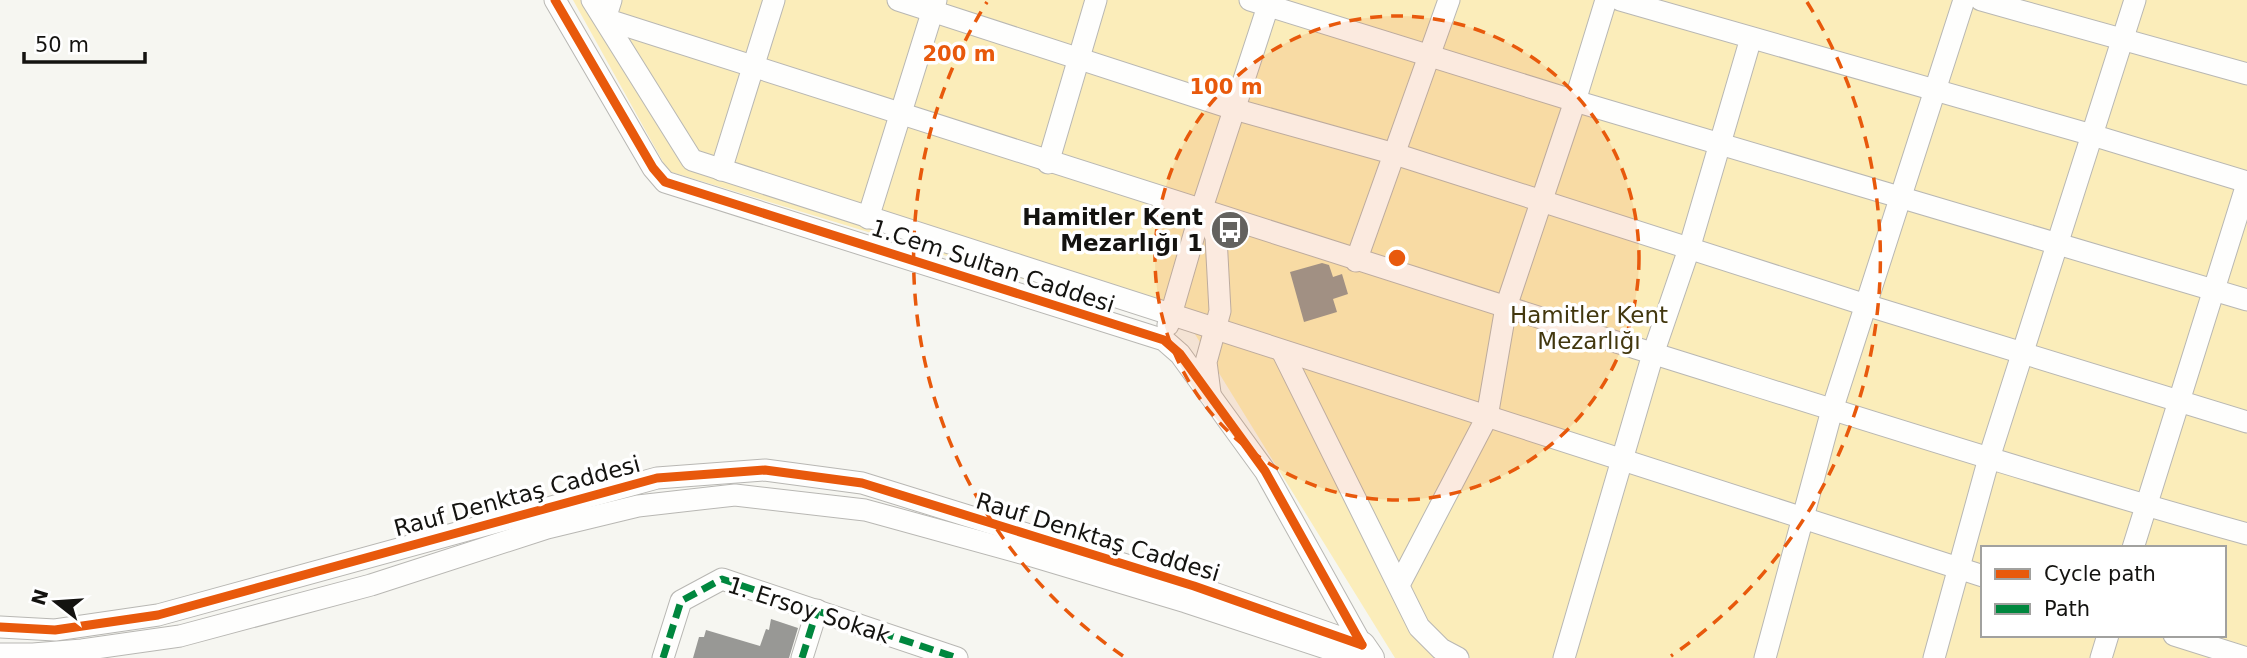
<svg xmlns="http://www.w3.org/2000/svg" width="2247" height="658" font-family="'DejaVu Sans',sans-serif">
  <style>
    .green { fill: #fbedba; fill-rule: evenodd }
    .building { fill: #989895 }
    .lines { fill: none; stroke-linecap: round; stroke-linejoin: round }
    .minor-casing { stroke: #b8b7b3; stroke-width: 23 }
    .major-casing { stroke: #b8b7b3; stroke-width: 28 }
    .minor { stroke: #fefefd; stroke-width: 21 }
    .major { stroke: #fefefd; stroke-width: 26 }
    .quiet { stroke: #00873e; stroke-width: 7; stroke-dasharray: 14 7; stroke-linecap: butt }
    .cycleway-casing { stroke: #fff; stroke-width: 13 }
    .cycleway { stroke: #e8590c; stroke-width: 9 }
    .ring { fill: none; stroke: #e8590c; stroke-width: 3.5; stroke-dasharray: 12 9 }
    .labels { text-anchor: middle; stroke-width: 7; stroke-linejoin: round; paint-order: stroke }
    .poi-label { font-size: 23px; font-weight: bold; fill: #141310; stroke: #fff; text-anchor: end }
    .street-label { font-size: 23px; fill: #141310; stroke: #fff }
    .park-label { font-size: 23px; fill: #42370e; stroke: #fff }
    .centre { fill: #e8590c; stroke: #fff; stroke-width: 3.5 }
    .ring-label { font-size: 21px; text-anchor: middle; font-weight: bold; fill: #e8590c; stroke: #fff; stroke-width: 7; stroke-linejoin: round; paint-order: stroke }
  </style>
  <rect width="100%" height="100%" fill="#f6f6f1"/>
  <path class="green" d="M573,0H2247V658H1395L1193,331L668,171ZM1983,548H2224V635H1983Z"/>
  <g class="building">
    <path d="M1322,263L1329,265L1333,277L1342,274L1348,294L1333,299L1337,312L1304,322L1290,272Z"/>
    <path d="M771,619L798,628L789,658H693L699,637H704L706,630L760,646L766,629L769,630Z"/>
  </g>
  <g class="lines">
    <g class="minor-casing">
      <g id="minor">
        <path d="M555,0L653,168L665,182L1164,340L1180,354L1265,471L1362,645"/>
        <path d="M592,0L692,160L1983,576"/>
        <path d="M611,0L605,19C939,128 1274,235 1610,340C1822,406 2033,474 2247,534"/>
        <path d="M898,0L1234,109L1395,154L1866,305L2247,422"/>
        <path d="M1250,0L1575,101L2247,300"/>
        <path d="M1620,0L2092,135L2247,182"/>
        <path d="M1981,0L2247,74"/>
        <path d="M1048,163L1096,0"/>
        <path d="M721,170L774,0"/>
        <path d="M1205,212L1216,237L1220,311L1206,362L1210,393"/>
        <path d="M868,218L936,0"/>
        <path d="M1356,261L1449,0"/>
        <path d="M1168,325L1201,211L1270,0"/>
        <path d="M1282,351L1419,627L1441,649L1458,658"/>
        <path d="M2133,548L2247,184"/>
        <path d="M1399,585L1487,417L1506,307L1575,101L1606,0"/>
        <path d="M0,627L55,630L158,615L657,478L765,470L862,483L1194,586L1362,645"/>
        <path d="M2174,635L2247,658"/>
        <path d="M0,654H33L82,650L180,636L371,585L547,528L638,506L735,495L865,510L1032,556L1186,602L1356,658"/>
        <path d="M663,658L681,601L722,579L957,658"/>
        <path d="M802,658L817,610"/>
        <path d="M1564,658L1653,354L1689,249L1751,38"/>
        <path d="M1765,658L1832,410L1964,0"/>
        <path d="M1934,658L1989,458L2135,0"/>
        <path d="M2101,658L2108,635"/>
      </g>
    </g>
    <g class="major-casing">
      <path id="major" d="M1362,645L1371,658"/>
    </g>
    <use href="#minor" class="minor"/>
    <use href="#major" class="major"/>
    <g class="quiet">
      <path d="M663,658L681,601L722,579L957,658"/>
      <path d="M802,658L817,610"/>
    </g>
    <g class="cycleway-casing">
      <g id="cycleway">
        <path d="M555,0L653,168L665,182L1164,340L1180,354L1265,471L1362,645"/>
        <path d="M0,627L55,630L158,615L657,478L765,470L862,483L1194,586L1362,645"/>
      </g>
    </g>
    <use href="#cycleway" class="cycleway"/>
  </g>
  <circle cx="1397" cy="258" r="242" fill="#e8590c" fill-opacity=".12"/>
  <g class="ring">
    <circle cx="1397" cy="258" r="242"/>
    <path d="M1123 656A483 483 0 0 1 987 2M1807 2A483 483 0 0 1 1671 656"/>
  </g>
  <defs>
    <g id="bus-disc" transform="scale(2.0125)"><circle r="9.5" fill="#63625f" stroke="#fff"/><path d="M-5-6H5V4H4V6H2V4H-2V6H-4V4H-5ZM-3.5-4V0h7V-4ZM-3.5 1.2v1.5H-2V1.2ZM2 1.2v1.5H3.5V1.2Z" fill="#fff"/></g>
  </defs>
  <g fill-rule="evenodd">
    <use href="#bus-disc" x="1230" y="230"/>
  </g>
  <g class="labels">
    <g class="poi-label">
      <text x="1203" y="225">Hamitler Kent<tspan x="1203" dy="26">Mezarlığı 1</tspan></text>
    </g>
    <g class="street-label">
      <text transform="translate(993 266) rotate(18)" y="8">1.Cem Sultan Caddesi</text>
      <text transform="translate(517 496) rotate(-15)" y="8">Rauf Denktaş Caddesi</text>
      <text transform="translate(1098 537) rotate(17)" y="8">Rauf Denktaş Caddesi</text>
      <text transform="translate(809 610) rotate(18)" y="8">1. Ersoy Sokak</text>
    </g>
    <g class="park-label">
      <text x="1589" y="323">Hamitler Kent<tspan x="1589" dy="26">Mezarlığı</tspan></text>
    </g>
  </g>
  <circle cx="1397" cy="258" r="10" class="centre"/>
  <g class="ring-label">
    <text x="959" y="61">200 m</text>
    <text x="1226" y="94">100 m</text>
  </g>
  <rect x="1981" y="546" width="245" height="91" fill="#ffffff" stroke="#a1a19f" stroke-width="2"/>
  <rect x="1995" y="569" width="35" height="10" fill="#e8590c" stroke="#a1a19f" stroke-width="2"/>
  <text x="2044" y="581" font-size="21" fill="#141310">Cycle path</text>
  <rect x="1995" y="604" width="35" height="10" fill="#00873e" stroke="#a1a19f" stroke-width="2"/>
  <text x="2044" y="616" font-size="21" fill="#141310">Path</text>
  <g transform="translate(56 602) rotate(287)" stroke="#ffffff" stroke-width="5" paint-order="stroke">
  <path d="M0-5L12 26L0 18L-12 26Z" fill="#141310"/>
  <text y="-10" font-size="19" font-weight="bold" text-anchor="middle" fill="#141310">N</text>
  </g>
  <path d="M24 52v10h121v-10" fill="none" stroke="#141310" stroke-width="3.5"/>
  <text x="35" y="52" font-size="21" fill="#141310" stroke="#ffffff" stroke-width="5" paint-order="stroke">50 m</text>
</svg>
